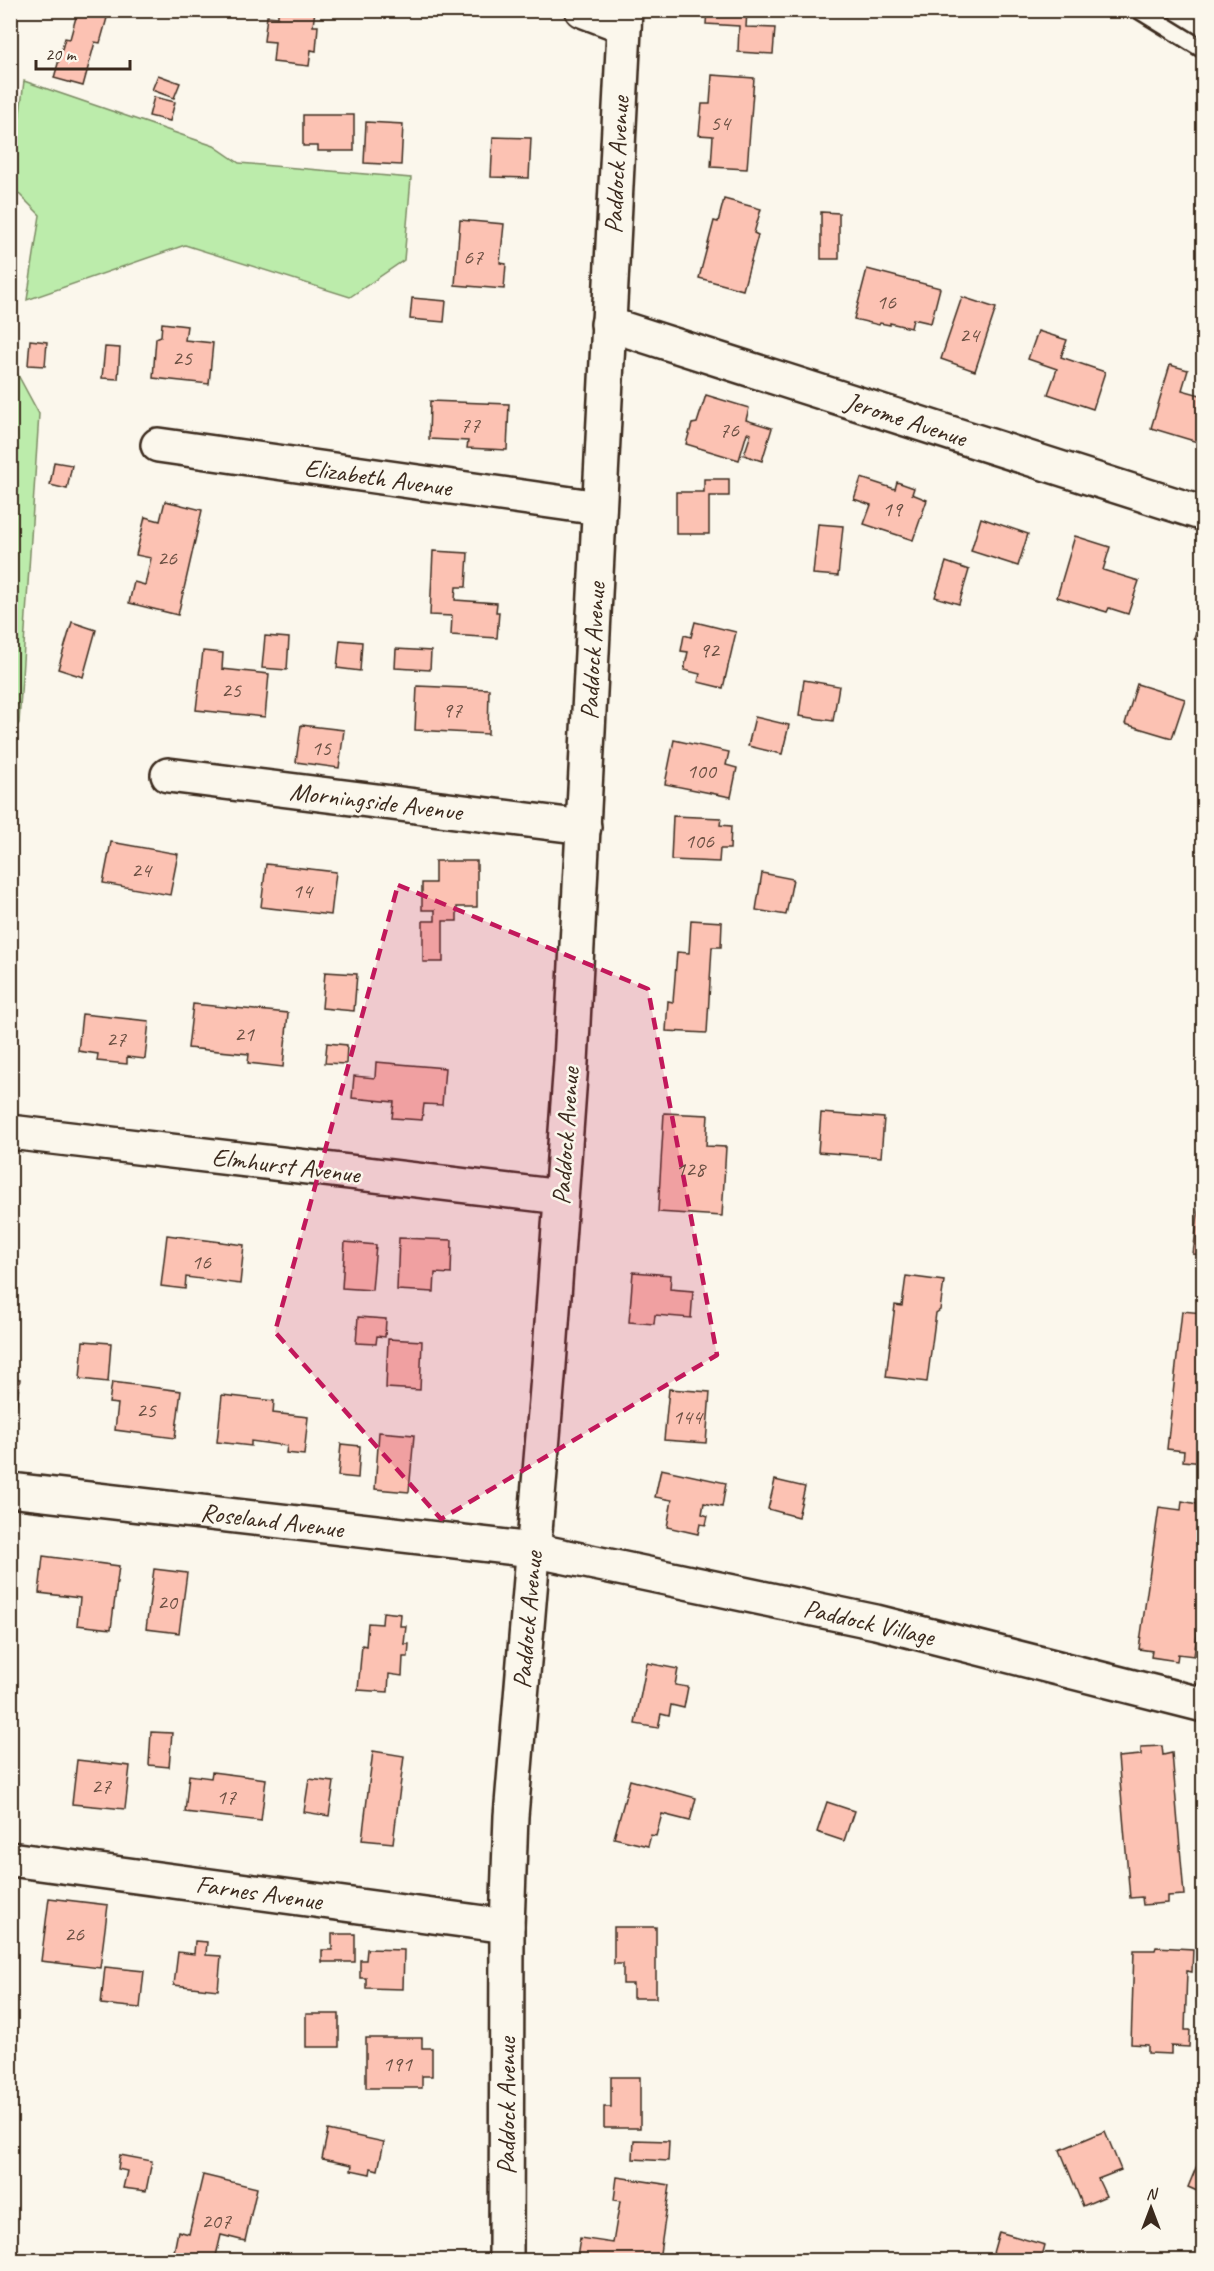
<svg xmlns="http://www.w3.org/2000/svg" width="1214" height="2271" font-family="Caveat,sans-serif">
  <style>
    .green { fill: #bcecab; stroke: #7c8b64; stroke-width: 1.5 }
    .building { fill: #fcc2b3; stroke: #3b2a1e; stroke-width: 1.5 }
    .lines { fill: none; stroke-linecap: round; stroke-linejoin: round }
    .lane-casing { stroke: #3b2a1e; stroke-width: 21 }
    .street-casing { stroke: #3b2a1e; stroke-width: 38 }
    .secondary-casing { stroke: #3b2a1e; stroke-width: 38 }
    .lane { stroke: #fbf7ec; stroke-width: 16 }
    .street { stroke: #fbf7ec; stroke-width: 33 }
    .secondary { stroke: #fbf7ec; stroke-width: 33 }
    .marked { fill: #c2185b; fill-opacity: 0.2; stroke: #c2185b; stroke-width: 4.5; stroke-dasharray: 12 8; stroke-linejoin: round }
    .labels { text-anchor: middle; stroke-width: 5; stroke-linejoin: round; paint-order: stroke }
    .number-label { font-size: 22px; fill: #6b5043 }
    .street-label { font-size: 26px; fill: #3b2a1e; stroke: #fbf7ec }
  </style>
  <rect width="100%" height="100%" fill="#fbf7ec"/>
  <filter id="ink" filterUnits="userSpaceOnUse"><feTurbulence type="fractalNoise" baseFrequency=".0167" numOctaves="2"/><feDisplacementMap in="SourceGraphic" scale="12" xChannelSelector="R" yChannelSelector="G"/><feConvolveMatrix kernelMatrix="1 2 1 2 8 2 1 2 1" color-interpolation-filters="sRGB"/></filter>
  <g filter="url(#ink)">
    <g class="green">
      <path d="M24,81L214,146L239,163L411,178L404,260L350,297L185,245L27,300L40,215L11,186Z"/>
      <path d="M11,362L39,414L19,723L11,735Z"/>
    </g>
    <g class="building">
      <path d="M78,10H104L102,16L107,18L100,43L95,42L83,86L54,78L65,38L70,39Z"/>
      <path d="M278,10H315L313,26H318L316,51L311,50L309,66L273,62L275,42L264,41L267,16L278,17Z"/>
      <path d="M707,10H747L746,27L775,28L773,54L738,52L739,26L706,24Z"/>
      <path d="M158,75L180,83L174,98L152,90Z"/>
      <path d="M712,75L754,78L747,169L711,167L713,136L699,135L702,104H710Z"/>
      <path d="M154,97L175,102L170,121L149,116Z"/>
      <path d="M303,115H354V151H318V146H303Z"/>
      <path d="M366,122L403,124L401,165L364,163Z"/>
      <path d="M493,137L531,138L529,178L491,177Z"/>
      <path d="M724,199L761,209L754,233L758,235L743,290L699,278L714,221L718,222Z"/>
      <path d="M821,212L839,213V259H821Z"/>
      <path d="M460,220L504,224L500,263L506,264L504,289L455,285Z"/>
      <path d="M10,264L17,269L10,279Z"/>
      <path d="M867,269L940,288L931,323L913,319L911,328L890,323V325L880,323L879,325L854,319Z"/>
      <path d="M962,297L996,308L975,371L941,359Z"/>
      <path d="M412,298L446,301L444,322L410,319Z"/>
      <path d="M162,323L187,326L185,340L213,343L209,384L153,378L156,338L161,336Z"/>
      <path d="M1038,331L1067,340L1061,357L1105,372L1093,409L1048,394L1057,369L1028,359Z"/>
      <path d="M30,340L47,342L45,366L28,365Z"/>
      <path d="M105,347L120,348L118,379L102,378Z"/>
      <path d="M1170,365L1188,370L1182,390L1204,396V444L1151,428Z"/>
      <path d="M706,395L749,408L746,420L772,428L762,461L744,455L751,434L747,433L739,460L686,444L692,424L697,423Z"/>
      <path d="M430,401L509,404L507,450L467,448L468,441L429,439Z"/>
      <path d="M54,462L72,465L67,489L50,485Z"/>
      <path d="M861,478L895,489L897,482L914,488L912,494L927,500L913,540L864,524L871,505L854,499Z"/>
      <path d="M704,479H729V496H709V534H676V492H704Z"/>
      <path d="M165,501L202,510L178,615L129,603L134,582L145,585L151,558L136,555L145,517L160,521Z"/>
      <path d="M981,518L1028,534L1018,566L971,551Z"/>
      <path d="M818,524L843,526L838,576L813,574Z"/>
      <path d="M1075,536L1110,547L1103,570L1139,581L1128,614L1109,608L1107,612L1057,597Z"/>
      <path d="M433,551L468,553L466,587H456L455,600L497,603L496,612H499L497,638L451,635L452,616L430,615Z"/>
      <path d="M946,562L969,570L959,604L935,597Z"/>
      <path d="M1204,611V642L1194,639Z"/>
      <path d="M72,622L96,630L83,677L58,669Z"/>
      <path d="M695,622L736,632L723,688L698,682L700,674L684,670L688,652L681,651L684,635L691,637Z"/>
      <path d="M265,636L289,638L287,670L262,668Z"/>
      <path d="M340,640L362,642L360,671L337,668Z"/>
      <path d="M396,649L431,651L430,670L395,668Z"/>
      <path d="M203,651L223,653L222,669L269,674L265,717L196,710Z"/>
      <path d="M804,680L839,686L833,721L799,716Z"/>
      <path d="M1137,684L1185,699L1172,738L1125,724Z"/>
      <path d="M417,686L489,689L488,734L415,730Z"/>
      <path d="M755,717L789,725L782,754L748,746Z"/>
      <path d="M301,725L344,730L339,768L296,762Z"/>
      <path d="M674,740L729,752L726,765L737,768L731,797L665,784Z"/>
      <path d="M673,816L721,818L720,825L731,826L730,849H720L719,862L671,860Z"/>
      <path d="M111,842L178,854L170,895L103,883Z"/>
      <path d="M435,861H477V907H457V921H443V962H423V921H435V910H422V883H435Z"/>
      <path d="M266,864L336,872L331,915L261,907Z"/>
      <path d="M762,873L793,879L786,915L756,910Z"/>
      <path d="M691,920L722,922L721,947H712L707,1033L666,1031L668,1001L673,1002L677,952L689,953Z"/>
      <path d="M325,972L357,974L354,1011L322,1008Z"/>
      <path d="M193,1004L288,1013L283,1067L248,1063L249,1054L188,1048Z"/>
      <path d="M82,1014L149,1021L145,1059L127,1057V1064L97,1061L98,1054L78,1051Z"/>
      <path d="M327,1043L347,1045L346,1064L325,1063Z"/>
      <path d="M376,1062L445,1068L442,1105L424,1104L422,1120L392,1118L394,1102L352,1098L354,1076L375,1078Z"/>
      <path d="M664,1113L708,1115L706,1146L726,1147L722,1216L658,1212Z"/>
      <path d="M821,1113L884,1118L881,1157L818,1152Z"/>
      <path d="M1204,1165V1255L1193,1254Z"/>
      <path d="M167,1235L244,1245L240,1284L186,1277L185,1289L161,1286Z"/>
      <path d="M399,1238L452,1240L451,1274L435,1273L434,1292L397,1290Z"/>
      <path d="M345,1242L376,1245L372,1290L342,1288Z"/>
      <path d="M633,1272L671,1275L670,1289L693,1291L691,1318L655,1315L654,1324L629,1322Z"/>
      <path d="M906,1276L944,1281L940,1310L936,1313L927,1382L886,1377L895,1305L902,1306Z"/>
      <path d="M1203,1307H1204V1463L1183,1461L1184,1451L1167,1449L1182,1311L1203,1313Z"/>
      <path d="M358,1317L386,1319L385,1337L377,1336L376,1344L356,1343Z"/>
      <path d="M388,1339L422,1341L420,1390L386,1388Z"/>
      <path d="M83,1341L111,1343L108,1382L80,1379Z"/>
      <path d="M10,1378L20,1379L14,1423H10Z"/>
      <path d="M112,1382L181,1391L175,1438L115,1430L118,1404L109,1403Z"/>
      <path d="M669,1389L710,1392L706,1443L664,1440Z"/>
      <path d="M222,1395L274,1401L273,1413L308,1417L304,1455L286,1453L287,1446L251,1441V1446L217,1442Z"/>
      <path d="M379,1432L414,1435L409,1492L375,1489Z"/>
      <path d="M341,1444L360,1446L358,1478L338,1476Z"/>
      <path d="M661,1469L726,1483L722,1507L704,1503L702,1514L708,1516L706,1525L700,1524L698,1534L667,1527L672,1500L655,1497Z"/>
      <path d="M775,1480L805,1487L798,1517L768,1509Z"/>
      <path d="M1182,1501L1203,1505L1204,1585L1194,1656L1178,1654L1177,1661L1151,1657L1152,1651L1139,1649L1159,1507L1181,1510Z"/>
      <path d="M43,1556L119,1566L111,1629L77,1625L80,1598L39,1593Z"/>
      <path d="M154,1569L187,1573L179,1633L146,1629Z"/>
      <path d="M383,1612L401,1614L400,1626H406L404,1644H409L408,1657H403L402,1676L389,1674L388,1692L358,1690L362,1645L366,1646L368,1623L382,1624Z"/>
      <path d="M647,1663L678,1669L675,1685L688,1687L684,1708L671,1705L669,1716L661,1714L658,1728L635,1724Z"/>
      <path d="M151,1732L172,1733L169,1767L149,1765Z"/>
      <path d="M1162,1746L1163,1755L1172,1753L1184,1895L1167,1896V1903L1143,1905L1142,1897L1130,1898L1118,1757L1141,1755V1747Z"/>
      <path d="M373,1751L404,1756L393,1843L362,1840Z"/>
      <path d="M77,1760L130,1766L125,1809L72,1804Z"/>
      <path d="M212,1772L266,1779L261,1821L185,1812L189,1775L211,1778Z"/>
      <path d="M309,1779L334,1782L329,1816L304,1812Z"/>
      <path d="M630,1780L696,1798L690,1821L662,1814L656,1836L651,1835L648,1846L614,1838Z"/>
      <path d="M827,1802L854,1811L844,1841L817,1832Z"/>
      <path d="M49,1898L108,1905L100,1968L41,1961Z"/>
      <path d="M614,1927H656V1998H633V1984H623V1964H614Z"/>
      <path d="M332,1934H355V1962H322V1950H332Z"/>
      <path d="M195,1941L207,1942L206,1955L221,1956L218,1990L174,1985L178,1952L194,1954Z"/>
      <path d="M1156,1947L1193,1949L1192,1972L1187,1971L1185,2030H1190L1189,2047L1171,2046V2054L1148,2053V2045L1131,2044L1134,1950H1155Z"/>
      <path d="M367,1949L404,1950L403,1989L366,1988V1978H360V1960H366Z"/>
      <path d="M105,1967L144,1971L140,2008L101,2004Z"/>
      <rect x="306" y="2014" width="33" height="33"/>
      <path d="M366,2038H422V2048H432V2076H422V2088H366Z"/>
      <path d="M611,2077H640V2128H604V2107H611Z"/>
      <path d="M328,2130L384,2142L378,2170L371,2168L370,2174L351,2170L352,2165L322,2159Z"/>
      <path d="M1105,2131L1121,2170L1098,2179L1106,2196L1083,2206L1060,2150Z"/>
      <path d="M634,2140L669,2141L668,2161L633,2159Z"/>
      <path d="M1203,2151H1204V2194L1188,2187Z"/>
      <path d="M120,2155L152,2161L146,2191L123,2188L127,2171L118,2169Z"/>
      <path d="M203,2175L257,2188L245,2241L221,2235L215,2260H187L173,2257L178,2231L189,2234Z"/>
      <path d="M617,2177L670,2185L659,2260H597L577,2258L580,2238L613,2243L620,2201L614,2200Z"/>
      <path d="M999,2232L1045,2245L1041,2260H991Z"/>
    </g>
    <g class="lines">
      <g class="lane-casing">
        <path id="lane" d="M1139,10L1204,50"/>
      </g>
      <g class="street-casing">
        <g id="street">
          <path d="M582,10L624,26"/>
          <path d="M608,324L1204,514"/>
          <path d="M158,445L599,508"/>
          <path d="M168,775L584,827"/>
          <path d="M10,1132L561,1197"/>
          <path d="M10,1490L533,1550L876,1622L1204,1705"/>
          <path d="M10,1859L507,1926"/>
        </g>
      </g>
      <g class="secondary-casing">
        <path id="secondary" d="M506,2260L507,1926L511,1816L549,1365L571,1062L625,10"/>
      </g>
      <use href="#lane" class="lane"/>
      <use href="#street" class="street"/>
      <use href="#secondary" class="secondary"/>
    </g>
  </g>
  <path class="marked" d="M398,885L648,989L717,1355L441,1519L275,1332Z"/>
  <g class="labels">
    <g class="number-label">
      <text x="720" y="130">54</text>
      <text x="473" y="264">67</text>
      <text x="886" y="309">16</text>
      <text x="969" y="342">24</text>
      <text x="182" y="365">25</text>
      <text x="470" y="432">77</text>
      <text x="729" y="437">76</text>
      <text x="892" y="516">19</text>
      <text x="167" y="565">26</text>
      <text x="709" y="657">92</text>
      <text x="231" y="697">25</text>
      <text x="452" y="717">97</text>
      <text x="321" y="755">15</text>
      <text x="701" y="778">100</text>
      <text x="699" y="848">106</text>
      <text x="141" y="877">24</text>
      <text x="302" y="898">14</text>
      <text x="244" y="1041">21</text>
      <text x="116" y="1046">27</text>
      <text x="690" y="1176">128</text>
      <text x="201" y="1269">16</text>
      <text x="146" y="1417">25</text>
      <text x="687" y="1424">144</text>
      <text x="167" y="1609">20</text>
      <text x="101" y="1793">27</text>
      <text x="226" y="1804">17</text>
      <text x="74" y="1941">26</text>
      <text x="397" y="2071">191</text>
      <text x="216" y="2228">207</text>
    </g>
    <g class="street-label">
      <text transform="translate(616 165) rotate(-87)" y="9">Paddock Avenue</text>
      <text transform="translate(906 419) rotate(18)" y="9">Jerome Avenue</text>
      <text transform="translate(378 477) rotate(8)" y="9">Elizabeth Avenue</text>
      <text transform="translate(592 651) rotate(-87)" y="9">Paddock Avenue</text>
      <text transform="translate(376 801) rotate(7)" y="9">Morningside Avenue</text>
      <text transform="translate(565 1136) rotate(-86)" y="9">Paddock Avenue</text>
      <text transform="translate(286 1165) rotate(7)" y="9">Elmhurst Avenue</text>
      <text transform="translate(272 1520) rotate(7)" y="9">Roseland Avenue</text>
      <text transform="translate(527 1620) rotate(-85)" y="9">Paddock Avenue</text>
      <text transform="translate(869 1622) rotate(13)" y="9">Paddock Village</text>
      <text transform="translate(259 1892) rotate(8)" y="9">Farnes Avenue</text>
      <text transform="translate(506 2106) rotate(-90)" y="9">Paddock Avenue</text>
    </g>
  </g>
  <rect width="1214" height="2271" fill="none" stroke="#fbf7ec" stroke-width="36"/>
  <rect x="18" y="18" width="1178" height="2235" fill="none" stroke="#3b2a1e" stroke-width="2" filter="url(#ink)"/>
  <g transform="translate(1151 2208)" stroke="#fbf7ec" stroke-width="4.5" paint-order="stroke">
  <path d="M0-4.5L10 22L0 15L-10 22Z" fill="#3b2a1e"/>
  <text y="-9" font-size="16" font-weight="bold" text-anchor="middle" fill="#3b2a1e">N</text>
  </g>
  <path d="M36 60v9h94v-9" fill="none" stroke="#3b2a1e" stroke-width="3"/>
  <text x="45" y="60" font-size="18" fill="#3b2a1e" stroke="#fbf7ec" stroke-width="4.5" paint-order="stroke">20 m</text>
</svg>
